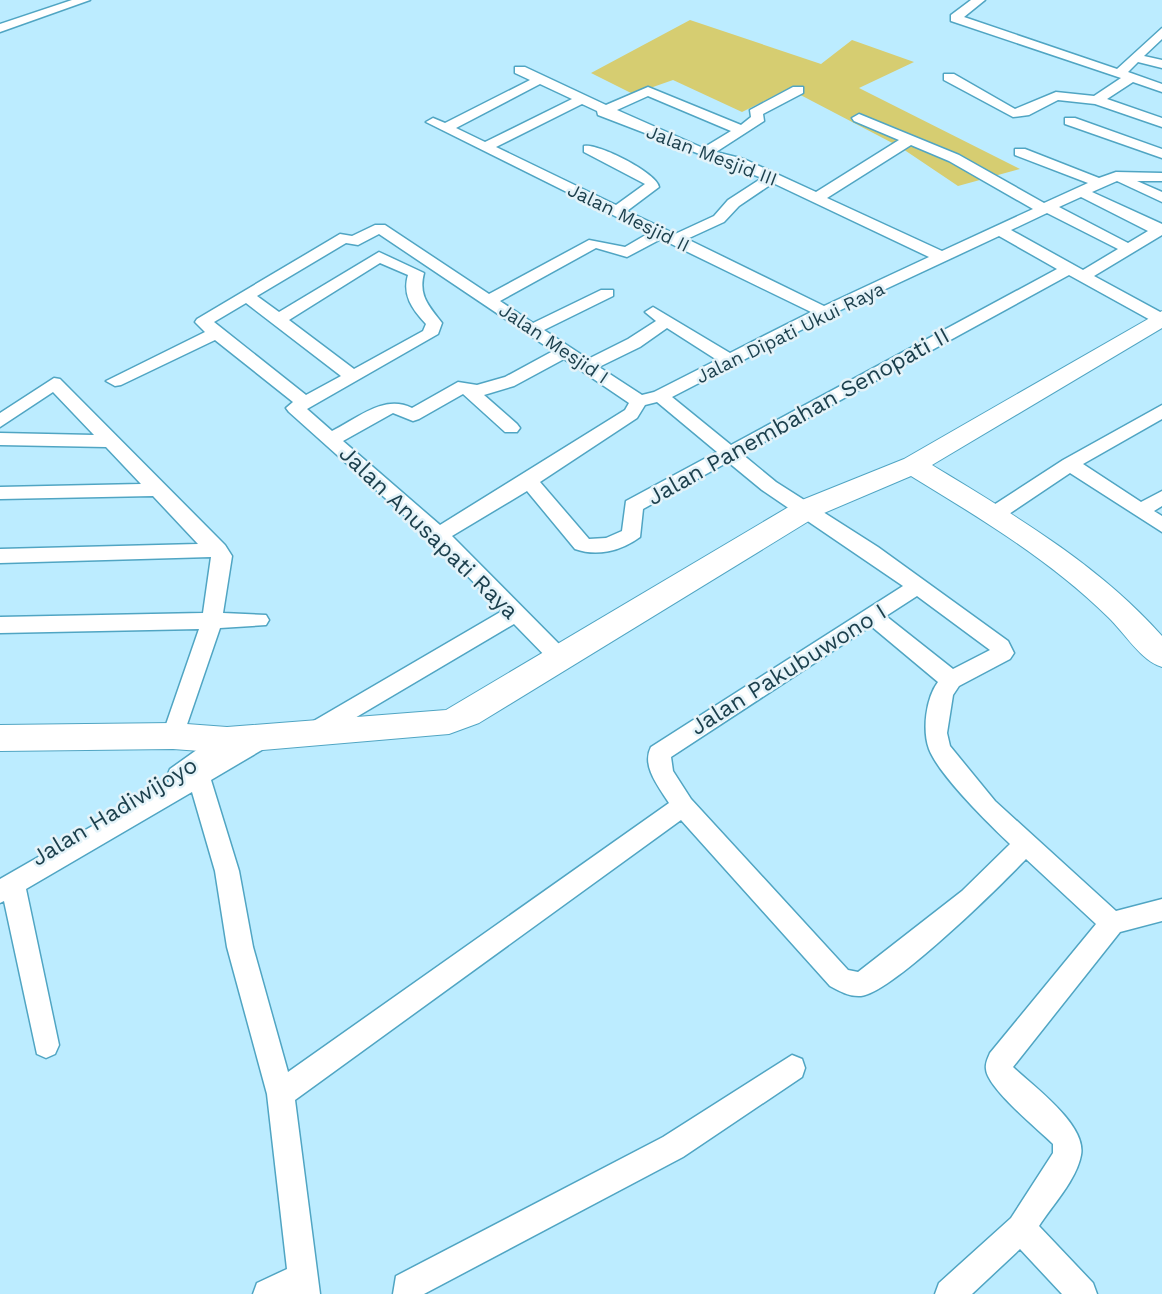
<svg xmlns="http://www.w3.org/2000/svg" width="1162" height="1294" font-family="'Work Sans',sans-serif">
  <style>
    .green { fill: #d6cd71 }
    .lines { fill: none; stroke-linecap: round; stroke-linejoin: round }
    .street-casing { stroke: #50a5c3; stroke-width: 3 }
    .secondary-casing { stroke: #50a5c3; stroke-width: 2 }
    .street { fill: #fff; fill-rule: evenodd }
    .secondary { fill: #fff; fill-rule: evenodd }
    .labels { text-anchor: middle; stroke-width: 5; stroke-linejoin: round; paint-order: stroke }
    .far-street-label { font-size: 19px; fill: #1b3f4c; stroke: #e4f3f9 }
    .street-label { font-size: 23px; fill: #1b3f4c; stroke: #e4f3f9 }
  </style>
  <rect width="100%" height="100%" fill="#bcecff"/>
  <path class="green" d="M690,20L821,64L852,40L914,62L859,88L1020,169L958,186L900,147L789,89L742,112L673,80L633,94L591,73Z"/>
  <g class="lines">
    <g class="street-casing">
      <g id="street">
        <path d="M72,0H90L0,32V24Z"/>
        <path d="M971,0H985L964,17L1117,69L1162,28V39L1144,56L1162,60V68L1138,62L1128,72L1162,84V92L1133,82L1107,99L1162,118V127L1095,104L1058,100L1029,115L1013,117L944,80V74H954L1015,109L1056,92L1094,96L1121,78L951,21V15Z"/>
        <path d="M515,67H525L606,105L648,87L741,125L751,117L750,110L793,87H803V93L763,114L764,121L716,152L744,159L816,192L899,140L854,121L852,118L859,114L959,155L1044,203L1088,183L1015,155V149H1025L1099,178L1116,172L1162,173V181H1137L1162,192V202L1117,181L1092,192L1162,224V235L1094,276L1162,313V323L1154,322L1069,275L742,454L776,482L878,547L1008,641L1014,653L1010,659L959,686L953,695L947,733L950,746L995,801L1116,911L1162,899V921L1120,932L1013,1067C1033,1086 1087,1125 1081,1155C1077,1179 1052,1206 1039,1226L1093,1283L1097,1294H1062L1020,1249L972,1294H935L939,1283L1011,1218L1053,1153V1144C1038,1129 987,1088 986,1069C985,1063 988,1058 990,1053L1096,924L1026,859C1000,886 892,993 861,996C850,997 839,991 830,986L681,820L295,1100L320,1294H253L257,1283L287,1269L267,1094L227,947L215,871L192,792L26,889L59,1045L55,1054L46,1058L37,1054L4,901L0,903V879L169,782L167,776L170,769L219,734L227,731L235,734L237,743L264,729L272,732L275,738L272,744L211,780L239,871L253,947L288,1072L669,803C659,787 641,766 651,747L903,586L762,490L728,462L643,509L640,537C621,551 597,557 575,549L527,491L452,536L568,653L572,659L568,665H554L514,624L321,738L313,741L305,738L302,732L305,726L502,611L432,540L289,412L286,408L293,402L215,340L121,385L115,386L106,381L205,332L195,322L197,319L340,234L352,236L375,225H385L489,294L589,240L625,247L649,233L426,122L433,118L445,123L530,80L515,73ZM540,84L572,99L485,142L456,128ZM648,96L731,131L703,148L617,110ZM582,104L597,111L598,115L762,178L728,200L714,216L675,234L627,211L659,187C657,173 598,143 584,146V152L645,184L616,205L496,147ZM911,145L949,161L1033,209L942,251L827,198ZM773,183L929,257L824,306L687,239L724,222L739,206ZM1081,197L1148,231L1128,243L1059,207ZM1047,213L1118,249L1083,270L1011,230ZM379,234L553,351L505,377L477,385L458,382L412,408C384,394 358,418 332,431L307,409L438,334L442,323C429,306 418,296 424,273L379,252L279,312L257,296L346,243L358,245ZM999,236L1057,269L731,445L672,397L830,315ZM661,239L811,312L730,353L653,307L645,312L656,321L628,339L588,359L544,330L613,296V290H601L533,323L500,301L596,248L627,257ZM380,263L408,275C402,295 412,309 426,324L423,331L354,369L289,320ZM246,303L341,376L306,395L214,322ZM667,328L717,360L654,392L642,395L599,367L640,347ZM564,359L629,403L625,410L440,525L343,441L393,413L413,421L419,419L463,394L505,432H517L520,428L517,424L484,395L514,386ZM657,402L717,452L626,501L622,531L606,538L589,539L540,482L637,418L645,405ZM917,596L990,650L953,669L886,616ZM871,626L938,682C926,698 922,730 929,749C939,775 989,824 1010,844L962,891L858,972L848,970L691,799L673,771L671,757Z"/>
        <path d="M1065,118H1075L1162,149V158L1065,124Z"/>
        <path d="M54,378L60,379L225,545L232,556L223,613L266,615L269,620L266,625L220,628L181,742L173,745L165,742L162,736L199,629L0,633V617L203,613L211,557L0,563V549L198,544L153,496L0,499V487L141,484L106,447L0,445V433L94,435L53,392L0,427V413Z"/>
        <path d="M1162,405V419L1083,464L1141,502L1162,491V506L1154,511L1162,516V532L1070,473L1000,520H986L983,515L986,510L1063,460Z"/>
        <path d="M792,1055L802,1059L805,1068L802,1077L683,1157L424,1294H393L396,1276L663,1137Z"/>
      </g>
    </g>
    <g class="secondary-casing">
      <path id="secondary" d="M1162,311V328L932,465C1014,515 1098,564 1162,636V667C1141,661 1124,632 1108,617C1050,560 980,518 911,476L817,516L479,723L449,734L227,753L173,749L0,751V725L173,723L227,727L446,710L797,502L904,459Z"/>
    </g>
    <use href="#street" class="street"/>
    <use href="#secondary" class="secondary"/>
  </g>
  <g class="labels">
    <g class="far-street-label">
      <text transform="translate(712 155) rotate(21)" y="7">Jalan Mesjid III</text>
      <text transform="translate(629 217) rotate(26)" y="7">Jalan Mesjid II</text>
      <text transform="translate(790 332) rotate(-26)" y="7">Jalan Dipati Ukui Raya</text>
      <text transform="translate(554 343) rotate(34)" y="7">Jalan Mesjid I</text>
    </g>
    <g class="street-label">
      <text transform="translate(798 416) rotate(-29)" y="8">Jalan Panembahan Senopati II</text>
      <text transform="translate(429 532) rotate(44)" y="8">Jalan Anusapati Raya</text>
      <text transform="translate(788 669) rotate(-32)" y="8">Jalan Pakubuwono I</text>
      <text transform="translate(114 811) rotate(-31)" y="8">Jalan Hadiwijoyo</text>
    </g>
  </g>
</svg>
